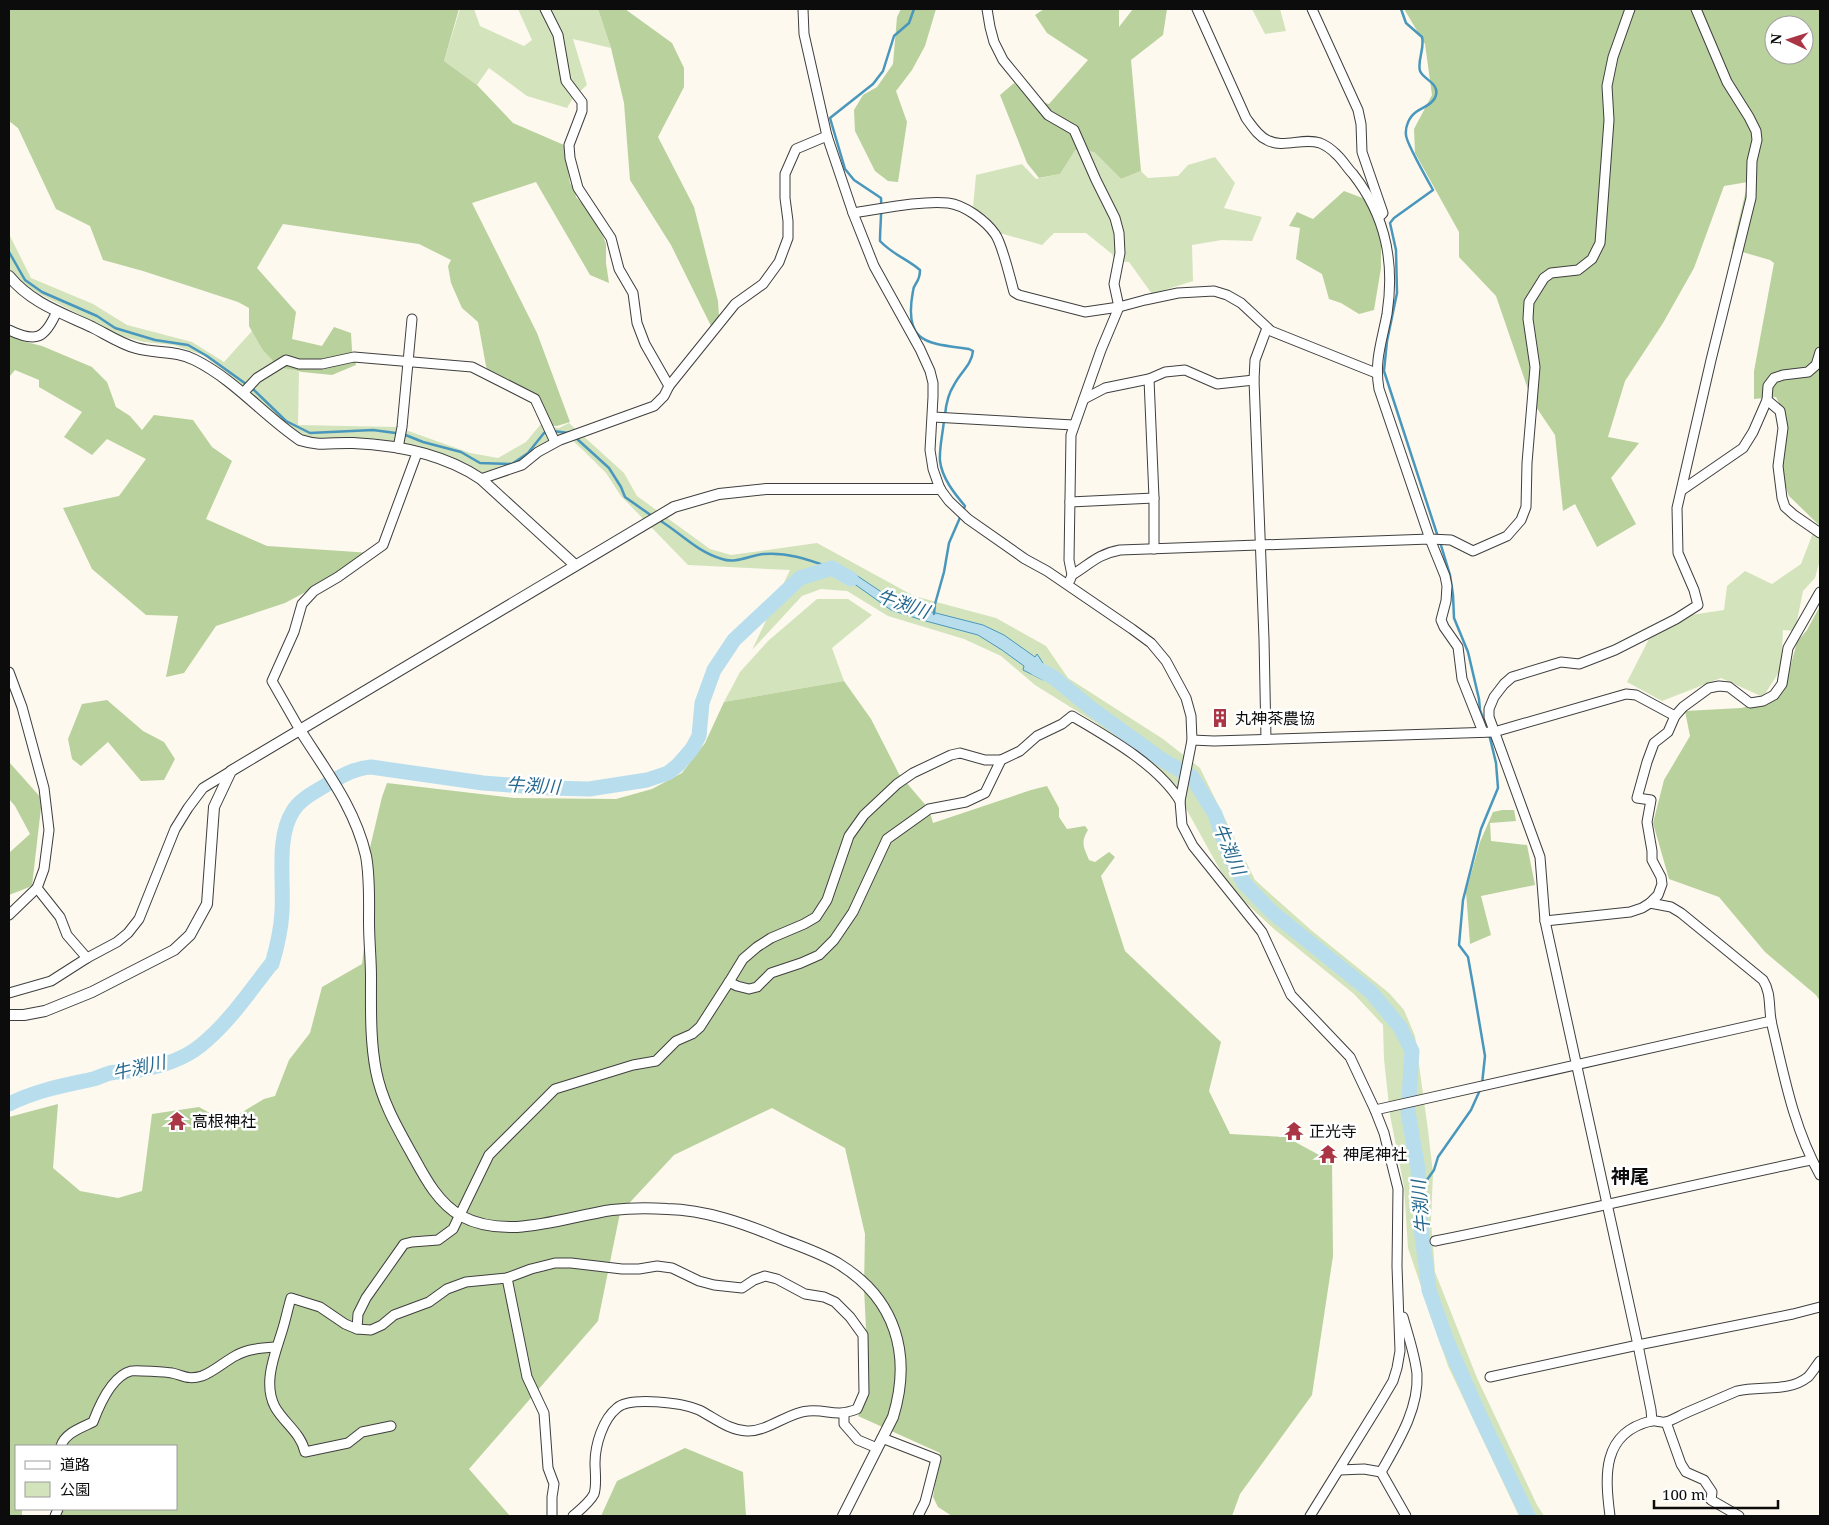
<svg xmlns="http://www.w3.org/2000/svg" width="1829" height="1525" font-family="'Noto Serif','Noto Sans JP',serif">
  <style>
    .green { fill: #d3e3bc }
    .forest { fill: #b9d19d; fill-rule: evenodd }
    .water { fill: #b8deee; stroke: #4997bc }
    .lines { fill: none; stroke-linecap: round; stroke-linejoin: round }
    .stream { stroke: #4997bc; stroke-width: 2.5 }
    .river { stroke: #b8deee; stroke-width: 15 }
    .minor-casing { stroke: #3f3f3f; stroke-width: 11 }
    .tertiary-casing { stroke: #3f3f3f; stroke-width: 12 }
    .minor { stroke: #fff; stroke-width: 9 }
    .tertiary { stroke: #fff; stroke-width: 10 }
    .labels { text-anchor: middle; stroke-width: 5; stroke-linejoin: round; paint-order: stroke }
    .poi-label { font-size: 16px; fill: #0c0c0c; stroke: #fff; text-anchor: start }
    .water-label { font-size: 18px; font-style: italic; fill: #26688e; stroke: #fff }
    .quarter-label { font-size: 19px; font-weight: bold; fill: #0c0c0c; stroke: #fff }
  </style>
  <rect width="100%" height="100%" fill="#fdf9ee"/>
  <g class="green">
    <path d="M460,9H474L480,26L524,46L532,40L518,9H598L611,48L573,39L587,85L573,98L567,108L527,96L489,68L477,85L444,61Z"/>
    <path d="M1252,9H1280L1286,31L1265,34Z"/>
    <path d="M1074,150L1094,152L1121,179L1141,171L1148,178L1178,176L1188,165L1215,157L1235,183L1224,208L1262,217L1252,241L1222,240L1192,245L1193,281L1152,294L1129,262L1115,261L1112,254L1086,233H1054L1042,245L1000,233L987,216L973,208L976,175L1022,164L1036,179L1060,174Z"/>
    <path d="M9,234L31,278L93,304L127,325L192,342L224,362L252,331L262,349L289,369L299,372L298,425L397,427L470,453L498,458L526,442L540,425L559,428L569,423L624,473L637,496L710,549L731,555L817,543L914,596L996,618L1046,646L1068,678L1163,739L1200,768L1255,880L1311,930L1389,993L1404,1010L1415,1036L1428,1130L1433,1173L1431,1220L1435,1272L1477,1378L1537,1505L1544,1516H1519L1448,1366L1408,1248L1404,1187L1390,1115L1384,1059L1383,1025L1354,994L1274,929L1230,888L1173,785L1096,723L1035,685L1001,656L964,639L888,616L847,591L821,589L802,596L752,650L790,570L688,565L621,496L606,473L585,452L572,440L562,437L520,464L484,475L471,467L443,456L375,439L311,441L301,438L232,377L203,355L174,345L144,342L121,336L24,286L10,270L9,265Z"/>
    <path d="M1813,533L1820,539V560L1815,578L1803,591L1795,631L1783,630L1781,669L1763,697L1721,678L1662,701L1627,682L1649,639L1691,615L1724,610L1727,586L1745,571L1772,584L1801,564Z"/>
    <path d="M817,599H848L872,615L832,648L844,681L724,702L740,672L768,641Z"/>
  </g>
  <g class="forest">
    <path d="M9,9H459L444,61L477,85L513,123L564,145L570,183L575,190L576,197L596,218L606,244V263L609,283L590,275L536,182L472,203L537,333L570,422L557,426L544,425L533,401L494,384L486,366L478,322L462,308L451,283L448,266L451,260L419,244L283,224L257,268L296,312L292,339L322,346L334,327L351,333L352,350L356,365L332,375L302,372L279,367L262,349L249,326V308L238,302L143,271L103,260L90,226L56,209L18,128L9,121Z"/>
    <path d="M598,9H625L672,43L684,68V87L658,137L694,207L718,301L719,317L711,326L671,245L630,180L624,103L611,48Z"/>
    <path d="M901,9H936L925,46L912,70L896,91L907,122L898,182L888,181L875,171L855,131L854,110L863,95L877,87L893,64L897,17Z"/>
    <path d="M1044,9H1119V27L1133,9H1167L1163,35L1131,60L1141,171L1121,179L1094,152L1075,150L1060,174L1039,178L1027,163L1000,95L1014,83L1037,101L1049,104L1088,60L1047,33L1035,15Z"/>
    <path d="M1404,9H1820V526L1789,496L1781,474L1780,461L1786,417L1776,397L1754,399V371L1774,263L1770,260L1732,249L1748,182L1724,186L1694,268L1663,323L1625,381L1608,437L1639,443L1611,478L1636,524L1597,547L1575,504L1563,511L1555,435L1532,401L1496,296L1459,257V232L1415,153L1414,129L1432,95L1425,44ZM1774,25H1804V55H1774Z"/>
    <path d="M1344,191L1365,199L1381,237V268L1374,310L1359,314L1341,303L1329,299L1322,274L1296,259L1300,228L1289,226L1297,212L1313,219Z"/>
    <path d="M9,335L22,341L42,346L92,367L107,382L116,407L130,416L142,430L154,415L193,420L212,447L232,461L206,519L267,546L371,553L351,568L285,603L216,626L184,673L166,677L178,616L146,615L92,569L63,508L119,496L146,459L107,439L92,455L64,437L82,412L39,387V380L15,370L9,377Z"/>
    <path d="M1820,606V1001L1816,995L1765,952L1719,897L1669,879L1653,823L1664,780L1690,736L1685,711L1741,708L1769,702L1784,690L1797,642L1807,630Z"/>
    <path d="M844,681L871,719L899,774L929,809L933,823L1031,790L1047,786L1059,808V817L1067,829L1085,826L1088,830C1080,843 1084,847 1089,860L1095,862L1109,852L1115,857L1101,876L1125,951L1221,1042L1209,1091L1230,1134L1286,1137L1332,1162L1333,1256L1312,1395L1240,1494L1232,1516H952L938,1507L933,1497L940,1453L858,1416L869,1392L864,1288L865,1234L845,1148L772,1108L674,1155L620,1213L598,1321L469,1469L510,1516H59L60,1509H176V1446H16V1509H22V1516H9V1117L58,1104L53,1168L80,1191L118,1198L142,1191L152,1114L199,1107L226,1122L264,1099L275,1096L289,1060L310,1033L322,987L362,964L371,891L367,860L382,797L387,783L514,798L616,799L652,789L682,773L705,743L724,702Z"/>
    <path d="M107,700L143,731L164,742L175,759L164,780L141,781L108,742L81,766L72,759L68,739L82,704Z"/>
    <path d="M9,762L42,799L32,886L9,895V853L30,834L15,806L9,799Z"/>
    <path d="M1502,810H1514L1516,821L1490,823L1491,841L1527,845L1535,885L1481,896L1491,935L1470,944L1466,892L1480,842L1493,812Z"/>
    <path d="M685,1448L743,1472L746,1516H601L617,1481Z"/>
  </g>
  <path class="water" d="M832,568L853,573L889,597L924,610L983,625L1004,635L1035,657L1037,654C1043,662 1047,672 1053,677H1045L1043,680L1023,670L1024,666L1002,650L978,635L922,620L891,610Z"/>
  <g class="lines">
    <g class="stream">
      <path d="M914,9L909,23L894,36L883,71L873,84L830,118L845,169L854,180L881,198C882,213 880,226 880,241C892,254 907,259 920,270C920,283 914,282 913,291C903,344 927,343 969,349L973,351C972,364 960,373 954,385C948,394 946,404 945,415"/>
      <path d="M1401,9L1406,23L1422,37C1425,48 1417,61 1420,71C1424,80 1439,83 1436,95C1434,104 1423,107 1416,112C1409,117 1405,127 1406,135C1406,142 1428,181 1433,190L1394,218L1390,223L1396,250L1397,293L1387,341L1384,371L1438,537"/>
      <path d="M9,252L25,280L42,292L97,316L115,328L155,340L188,345L207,356L253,389L286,421L310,433L373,430L403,434L423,442L461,452L480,463L512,464L528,453L544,433L547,432"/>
      <path d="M553,431L569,433"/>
      <path d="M576,438L609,468L621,487L625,497L652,516"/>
      <path d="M659,520C681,533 697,552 722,559C736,564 750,555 764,554C788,552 809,560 832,568"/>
      <path d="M1440,542L1450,575L1453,595L1454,618L1468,652L1479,699L1480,710L1487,729"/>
      <path d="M934,614L935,604L944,572L949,543L965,506C954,493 942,478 940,461C939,448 943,433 944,420"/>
      <path d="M1482,1084L1485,1056L1474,991L1468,957L1459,945L1463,900L1481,829L1498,788L1496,763L1489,734"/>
      <path d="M1418,1185L1424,1184L1434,1170L1438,1157L1471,1110L1480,1090"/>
    </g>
    <g class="river">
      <path d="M1036,668L1053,677L1092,709L1161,759L1192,777L1215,814L1229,855L1244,883L1272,912L1371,992L1400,1027L1412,1051L1408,1112L1418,1169L1421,1228L1429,1290L1447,1341L1480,1416L1528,1516"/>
      <path d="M9,1104C35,1091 61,1086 89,1080C96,1079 103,1075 110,1073C121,1071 133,1071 144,1069C163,1066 185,1058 200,1046C229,1023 249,992 272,963V964C277,947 281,930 282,912C284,881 276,837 293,811C300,799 315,792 326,785C340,777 354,768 371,767L483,783L549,788L589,789L647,780L668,773L678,765L692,749L699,736L702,703L714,670L734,640L800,578L832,568L851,579"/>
    </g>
    <g class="minor-casing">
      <g id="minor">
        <path d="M545,9L558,35L566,81L582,102V111L569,145L570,158L578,188L611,238L619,269L633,293L637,323L645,344L669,386"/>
        <path d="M803,9L804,34L827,136L853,213L874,266L920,349L930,371L933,383V397L930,450L933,469L940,489L949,501L968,519L1025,559L1047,571L1132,629L1151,643L1166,661L1186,698L1191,716L1192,740L1180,801L1182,825L1193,846L1262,932L1291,995L1350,1057L1375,1110L1384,1133L1398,1189L1397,1266L1400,1351L1397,1368L1393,1381L1380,1403L1310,1516"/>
        <path d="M987,9L990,27L994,42L1003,60L1048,115L1074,130L1096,180L1115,218L1119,233L1120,253L1114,284L1119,307L1101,350L1071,435L1069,560L1072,575L1070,580"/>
        <path d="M1197,9L1246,118C1252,126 1258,136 1267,140C1283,149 1303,137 1320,143C1325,145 1332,150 1336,154C1342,159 1347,168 1353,174C1386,216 1395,262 1387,314C1382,341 1374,361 1379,389L1430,539L1445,576L1447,586L1446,601L1441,620L1444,627L1458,647L1462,679L1483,732"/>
        <path d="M1312,9L1358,110L1361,124L1362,152L1383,213L1379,217"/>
        <path d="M853,213C880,209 923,200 948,203C965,205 986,221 995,234C1002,243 1010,278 1014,292L1019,295L1085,312L1119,307L1145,300L1178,293L1214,291L1227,295L1241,303L1271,331L1376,373"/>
        <path d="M9,330C36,343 45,339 57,311"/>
        <path d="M1149,379L1154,498V549"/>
        <path d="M243,393L257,378L286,360L299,364H322L354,357L472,367L535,399L555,442"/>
        <path d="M1084,399L1105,388L1149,379L1165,372L1185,370L1217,384L1254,380"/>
        <path d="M1767,400L1780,411L1783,428L1778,466L1782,498L1785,507L1794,515L1820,533"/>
        <path d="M933,417L1073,425"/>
        <path d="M398,448L402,427L412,319"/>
        <path d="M481,479L522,465L538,452L560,440L654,406L664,396L669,386L735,304L763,284L779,262L788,238V221L785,198V174L796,149L827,136"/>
        <path d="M1682,490L1743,448L1753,432L1767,400L1768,386L1774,378L1783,375L1808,372L1816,365L1820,352"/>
        <path d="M1070,502L1154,498"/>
        <path d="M1072,575C1090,564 1098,554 1120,550L1430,539L1451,540L1473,551L1507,536L1521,520L1526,507L1527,463L1535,367L1528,319L1529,302L1544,278L1551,273L1578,270L1592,259L1600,243L1609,120L1607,86L1613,57L1630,9"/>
        <path d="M9,672L22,707L44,788L49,830L44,869L37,888L60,917L67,935L87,958"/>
        <path d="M300,730L272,681L294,632L302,604L314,591L338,577L383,545L417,453"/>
        <path d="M1266,739L1264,639L1254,380L1255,360L1267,328"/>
        <path d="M1192,740L1214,741L1494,732L1626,694L1636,695L1675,716"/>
        <path d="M1650,903L1671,907L1681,913L1763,980C1772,994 1768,1009 1772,1025C1784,1076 1794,1129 1820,1175"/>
        <path d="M9,915L37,888"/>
        <path d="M1545,921L1630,912L1642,908L1650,903L1658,895L1662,884L1661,877L1652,860V851L1647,822L1651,800L1637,798L1647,762L1654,743L1668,732L1675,716L1683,707L1709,688L1719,686L1729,687L1750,703L1763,701L1774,695L1782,684L1788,648L1820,592"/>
        <path d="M729,982L743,959L757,947L771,938L804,924L816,917L827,900L849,836L864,815L897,784L913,773L951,755L960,753L985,760H1001"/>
        <path d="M9,993L51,981L87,958L117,942L128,933L139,919L175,829L188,808L203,788L231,771"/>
        <path d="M1375,1110L1771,1021"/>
        <path d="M1435,1241C1561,1216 1686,1186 1811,1160"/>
        <path d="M507,1278L527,1377L544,1413L548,1468L554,1484L552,1497V1516"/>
        <path d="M357,1329L358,1314L366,1298L404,1244L412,1242L438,1240L453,1229L489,1155L555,1089L633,1065L656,1061L676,1041L692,1034L700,1027L729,982L737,986L749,989L757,987L771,973L801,963L819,955L834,940L853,912L887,839L929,809L966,802L985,793L1001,760L1020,751L1037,736L1062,724L1072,716C1108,737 1158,765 1180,801"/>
        <path d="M1490,1377L1638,1345L1793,1314L1820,1307"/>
        <path d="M844,1414V1424L858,1440L877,1448"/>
        <path d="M1652,1421L1651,1410L1638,1345L1545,921L1540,857L1489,717V709L1494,697L1504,684L1512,677L1561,662L1579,664L1615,650L1676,619L1698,605L1694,590L1678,553L1677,508L1711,360L1751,198L1752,161L1757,140L1756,131L1749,117L1727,82L1696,9"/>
        <path d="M1666,1422L1681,1464L1686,1472L1704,1480L1712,1492L1711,1500L1739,1516"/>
        <path d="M391,1426L362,1432L348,1443L305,1452C301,1433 284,1423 275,1407C262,1382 276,1352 283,1328C286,1318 288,1308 291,1298L320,1307L345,1324L357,1329L371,1330L382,1325L394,1315L429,1302L447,1289L466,1282L507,1278L531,1269L555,1263H571L622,1269H639L657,1266L672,1268L699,1281L714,1285L742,1288L754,1280L765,1276L777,1279L805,1294L824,1297L835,1302L850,1317L863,1335L864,1393L857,1409C834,1418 829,1409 808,1411C789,1412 767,1432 747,1431C728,1430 715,1418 699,1410C683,1403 630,1396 617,1408C603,1419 595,1445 595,1463C595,1472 597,1485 594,1494C590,1502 580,1510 573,1516"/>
        <path d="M882,1438L936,1459L925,1502L918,1516"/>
        <path d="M61,1446C65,1433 81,1428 93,1422C99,1406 112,1376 131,1371C135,1370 167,1372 172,1373C185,1376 188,1380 202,1376C213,1372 224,1362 235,1356C247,1349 261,1348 275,1347"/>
        <path d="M1340,1470L1364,1469L1381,1472"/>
        <path d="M1381,1472C1398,1442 1419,1409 1417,1374C1415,1355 1408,1335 1403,1317"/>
        <path d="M1381,1472L1406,1516"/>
        <path d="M55,1516L58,1509"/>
        <path d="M1610,1516C1605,1477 1601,1433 1651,1421C1656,1420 1661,1423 1666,1422C1673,1420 1681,1415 1688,1412C1704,1405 1721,1398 1737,1391C1760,1385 1788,1393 1808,1377C1812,1373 1816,1366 1820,1361"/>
      </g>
    </g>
    <g class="tertiary-casing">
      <g id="tertiary">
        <path d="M9,276C31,303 62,313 92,327C106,334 121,344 136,348C157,354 175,350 195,360C235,380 263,415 300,440C322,447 333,442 353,443C397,445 444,454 481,479L575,565"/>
        <path d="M300,730C326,771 355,808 366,856C370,878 369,900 369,922C369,941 371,959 371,977C371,1008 370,1040 376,1071C382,1102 398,1129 413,1156C425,1178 438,1203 461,1216C508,1241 564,1217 612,1210C630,1208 649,1208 667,1209C706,1210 743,1223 779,1238C799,1246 821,1253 839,1264C896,1299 912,1355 893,1417L843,1516"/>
        <path d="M9,1015H24L45,1011L92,992L174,950L190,935L207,904L214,807L231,771L674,507L719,494L766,489H940"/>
      </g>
    </g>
    <use href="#minor" class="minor"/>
    <use href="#tertiary" class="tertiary"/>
  </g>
  <defs>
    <g id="building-bare" transform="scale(1.5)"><path d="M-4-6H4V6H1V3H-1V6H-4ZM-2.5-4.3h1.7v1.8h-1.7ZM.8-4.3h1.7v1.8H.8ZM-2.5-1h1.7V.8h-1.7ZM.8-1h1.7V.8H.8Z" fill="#aa3645" stroke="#fff" stroke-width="2.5" paint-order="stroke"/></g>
    <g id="temple-bare" transform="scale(1.5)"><path d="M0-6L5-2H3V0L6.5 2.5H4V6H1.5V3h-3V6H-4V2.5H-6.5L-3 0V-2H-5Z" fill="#aa3645" stroke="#fff" stroke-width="2.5" paint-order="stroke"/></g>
  </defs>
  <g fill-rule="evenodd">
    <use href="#building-bare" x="1220" y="718"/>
    <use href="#temple-bare" x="177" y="1121"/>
    <use href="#temple-bare" x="1294" y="1131"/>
    <use href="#temple-bare" x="1328" y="1154"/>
  </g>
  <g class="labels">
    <g class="poi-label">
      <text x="1235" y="724">丸神茶農協</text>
      <text x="192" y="1127">高根神社</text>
      <text x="1309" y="1137">正光寺</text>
      <text x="1343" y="1160">神尾神社</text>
    </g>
    <g class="water-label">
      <text transform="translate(903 604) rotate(19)" y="6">牛渕川</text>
      <text transform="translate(533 786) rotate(3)" y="6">牛渕川</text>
      <text transform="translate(1229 849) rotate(67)" y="6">牛渕川</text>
      <text transform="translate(139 1068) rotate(-13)" y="6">牛渕川</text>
      <text transform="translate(1421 1207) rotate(-95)" y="6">牛渕川</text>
    </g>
    <g class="quarter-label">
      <text x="1630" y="1183">神尾</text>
    </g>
  </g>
  <rect width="1829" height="1525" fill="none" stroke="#0c0c0c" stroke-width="20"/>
  <rect x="15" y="1445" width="162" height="65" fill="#ffffff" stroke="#9e9e9e"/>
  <rect x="25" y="1461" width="25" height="8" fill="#ffffff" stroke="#9e9e9e"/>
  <text x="60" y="1470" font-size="15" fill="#0c0c0c">道路</text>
  <rect x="25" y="1482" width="25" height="15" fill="#d3e3bc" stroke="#9e9e9e"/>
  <text x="60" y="1495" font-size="15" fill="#0c0c0c">公園</text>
  <g transform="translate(1789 40) rotate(274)"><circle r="24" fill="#ffffff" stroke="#9e9e9e"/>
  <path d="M0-4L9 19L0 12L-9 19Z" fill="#aa3645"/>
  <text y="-8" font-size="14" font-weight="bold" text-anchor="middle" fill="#0c0c0c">N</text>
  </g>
  <path d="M1654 1500v8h124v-8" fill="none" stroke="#0c0c0c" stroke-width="2.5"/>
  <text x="1662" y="1500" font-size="15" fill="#0c0c0c" stroke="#ffffff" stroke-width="4" paint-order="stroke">100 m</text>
</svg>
